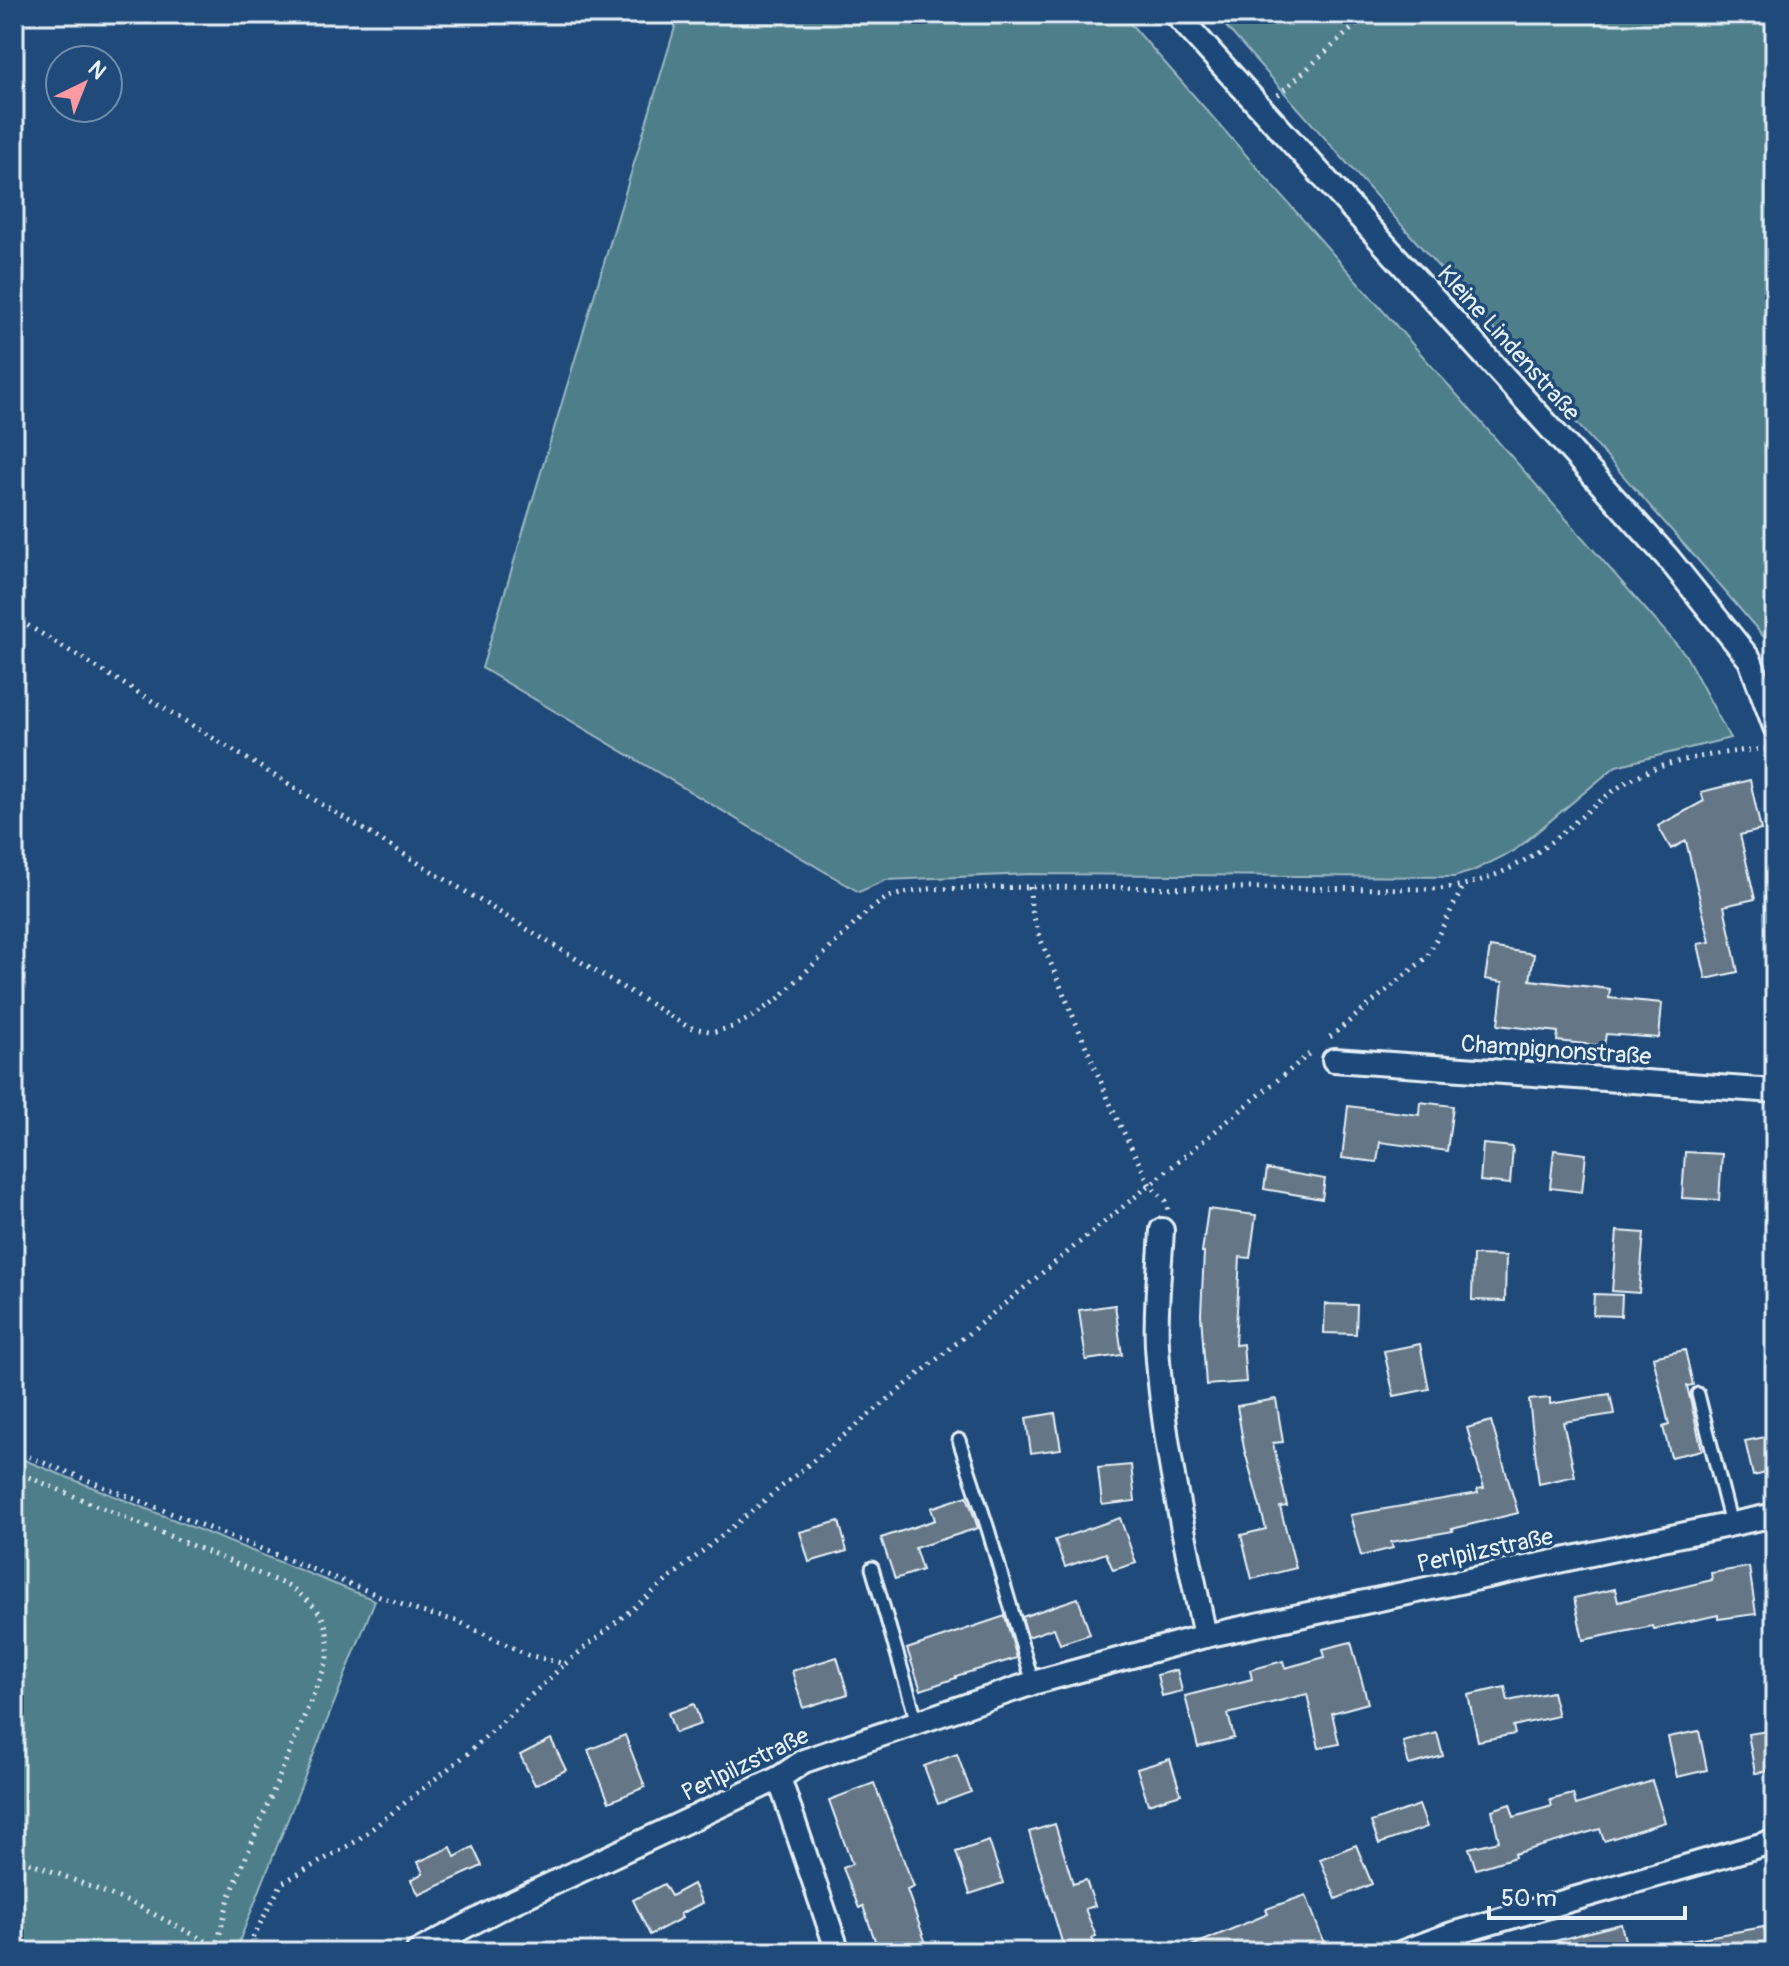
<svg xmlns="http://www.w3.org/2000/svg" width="1789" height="1966" font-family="Pangolin,sans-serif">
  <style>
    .green { fill: #4e7e8a; stroke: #9bb8c1; stroke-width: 2 }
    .building { fill: #657786; stroke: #e8f1f8; stroke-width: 2 }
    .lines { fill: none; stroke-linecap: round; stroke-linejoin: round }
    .service-casing { stroke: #e8f1f8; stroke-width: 17 }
    .minor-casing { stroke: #e8f1f8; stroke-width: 28 }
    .path { stroke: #e8f1f8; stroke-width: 5; stroke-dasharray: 2 6; stroke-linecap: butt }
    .service { stroke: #1f4a7a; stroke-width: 11 }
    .minor { stroke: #1f4a7a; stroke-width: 22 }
    .labels { text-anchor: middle; stroke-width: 7; stroke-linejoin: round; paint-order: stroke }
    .street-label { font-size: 24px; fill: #e8f1f8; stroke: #1f4a7a }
  </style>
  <rect width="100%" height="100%" fill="#1f4a7a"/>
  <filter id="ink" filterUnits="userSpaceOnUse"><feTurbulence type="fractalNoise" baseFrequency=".0125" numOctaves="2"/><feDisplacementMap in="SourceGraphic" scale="16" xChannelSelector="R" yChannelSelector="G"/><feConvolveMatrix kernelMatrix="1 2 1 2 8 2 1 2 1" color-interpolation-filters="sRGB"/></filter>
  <g filter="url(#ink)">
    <g class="green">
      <path d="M679,14H1122L1685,654L1730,738L1616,766L1514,851L1473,871L1454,877L1030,874L886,880L859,892L482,668Z"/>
      <path d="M1215,14H1775V650L1704,567Z"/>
      <path d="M14,1456L375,1600L235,1952H14Z"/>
    </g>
    <g class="building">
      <path d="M1750,780L1761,830L1740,835L1755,899L1724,906L1738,972L1706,979L1698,944L1710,942L1686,841L1671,849L1658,826L1704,801L1701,792Z"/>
      <path d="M1490,947L1534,954L1530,980L1610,989L1609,998L1662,1003L1659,1038L1606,1034L1604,1046L1557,1041L1558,1032L1498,1025L1503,982L1485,979Z"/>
      <path d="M1420,1102L1453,1106L1447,1151L1380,1142L1377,1162L1342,1158L1348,1106L1419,1115Z"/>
      <path d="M1483,1144L1513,1147L1510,1184L1480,1181Z"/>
      <path d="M1554,1150L1586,1154L1582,1192L1550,1188Z"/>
      <path d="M1685,1152L1722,1154L1719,1200L1682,1198Z"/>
      <path d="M1267,1169L1325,1179L1322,1199L1264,1189Z"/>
      <path d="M1208,1209L1256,1215L1250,1258L1240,1257L1235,1345L1243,1344L1246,1382L1206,1385L1201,1314L1204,1252H1202Z"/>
      <path d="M1617,1231L1644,1233L1639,1293L1612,1291Z"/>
      <path d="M1473,1255L1506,1256L1505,1301L1472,1300Z"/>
      <path d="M1594,1294L1622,1295L1621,1316L1593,1315Z"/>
      <path d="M1325,1304L1357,1305L1356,1334L1324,1333Z"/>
      <path d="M1115,1305L1122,1355L1086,1360L1079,1310Z"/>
      <path d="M1420,1344L1429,1389L1394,1396L1384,1351Z"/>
      <path d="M1685,1350L1693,1385L1687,1386L1702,1450L1671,1457L1663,1427L1669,1425L1653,1357Z"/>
      <path d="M1610,1394L1614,1414L1563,1422L1575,1476L1539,1484L1529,1400L1550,1398V1404Z"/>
      <path d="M1276,1399L1283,1442L1273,1443L1287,1506L1280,1507L1296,1568L1252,1579L1241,1535L1266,1529L1244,1448L1237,1406Z"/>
      <path d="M1055,1413L1061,1449L1031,1453L1026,1418Z"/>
      <path d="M1491,1421L1518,1513L1452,1529L1453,1531L1391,1542L1393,1548L1361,1556L1350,1515L1478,1493L1477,1489L1484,1488L1467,1428Z"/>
      <path d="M1775,1435V1471L1753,1476L1745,1441Z"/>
      <path d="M1131,1465L1135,1501L1102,1505L1098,1468Z"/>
      <path d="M967,1496L978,1528L915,1548L922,1570L895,1579L881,1538L935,1520L931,1508Z"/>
      <path d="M1120,1518L1136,1563L1113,1570L1106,1553L1065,1567L1055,1540Z"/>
      <path d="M839,1521L847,1551L809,1562L800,1532Z"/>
      <path d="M1749,1567L1756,1614L1718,1619V1615L1654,1629L1653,1626L1583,1640L1574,1598L1615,1589L1618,1602L1712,1580L1711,1573Z"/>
      <path d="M1078,1598L1090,1634L1060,1644L1054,1628L1028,1637L1022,1617Z"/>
      <path d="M1005,1616L1017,1658L956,1676V1678L921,1690L907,1649Z"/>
      <path d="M1351,1642L1368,1703L1332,1713L1339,1744L1319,1748L1307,1694L1228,1714L1234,1738L1198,1747L1185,1696L1252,1679L1250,1670L1283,1661L1285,1668L1325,1657L1323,1649Z"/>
      <path d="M837,1657L848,1694L803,1708L792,1671Z"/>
      <path d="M1177,1670L1182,1691L1162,1696L1157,1675Z"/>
      <path d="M1505,1687L1508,1701L1552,1692L1558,1716L1513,1726L1515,1734L1478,1741L1468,1695Z"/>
      <path d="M694,1704L701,1724L675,1733L668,1713Z"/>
      <path d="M1775,1730V1770L1755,1773L1748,1734Z"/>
      <path d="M1699,1731L1707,1770L1677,1777L1668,1737Z"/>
      <path d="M1437,1733L1443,1756L1409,1765L1403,1742Z"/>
      <path d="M625,1735L645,1787L609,1802L588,1750Z"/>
      <path d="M551,1739L566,1770L535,1785L520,1755Z"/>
      <path d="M957,1754L971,1792L938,1804L924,1766Z"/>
      <path d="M1170,1759L1181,1794L1148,1804L1137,1769Z"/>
      <path d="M1652,1781L1665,1822L1604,1841L1600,1829L1514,1854L1515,1857L1476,1869L1469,1848L1499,1841L1492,1810L1510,1804L1514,1817L1552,1806L1550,1800L1573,1794L1576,1805Z"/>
      <path d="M874,1783L914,1887L907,1890L929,1952H879L863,1906L859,1908L843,1868L852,1864L829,1800Z"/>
      <path d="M1419,1805L1427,1827L1379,1844L1371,1822Z"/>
      <path d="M1055,1824L1073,1884L1086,1880L1095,1906L1085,1909L1096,1936L1092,1938L1097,1952H1065L1029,1832Z"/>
      <path d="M989,1841L1003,1883L970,1894L956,1852Z"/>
      <path d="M1356,1845L1372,1884L1336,1899L1320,1859Z"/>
      <path d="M451,1847L455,1857L473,1847L482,1866L419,1895L411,1880L423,1873L418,1862Z"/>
      <path d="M664,1884L671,1896L693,1884L702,1903L680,1914L682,1918L650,1935L633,1900Z"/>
      <path d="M1306,1895L1325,1946L1310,1952H1177L1268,1914L1266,1909Z"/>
      <path d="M1621,1924L1628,1952H1540L1539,1945Z"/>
      <path d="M1764,1927L1765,1931L1775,1929V1952H1684L1683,1941Z"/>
    </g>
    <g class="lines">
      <g class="service-casing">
        <g id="service">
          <path d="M1698,1394L1731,1524"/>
          <path d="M959,1440L988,1529L1033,1683"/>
          <path d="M872,1568L917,1722"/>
        </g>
      </g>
      <g class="minor-casing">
        <g id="minor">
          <path d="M1176,14L1668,558L1750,660L1775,727"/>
          <path d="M1334,1060L1775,1091"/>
          <path d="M1162,1230C1160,1268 1155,1307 1157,1346C1163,1445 1185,1539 1205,1636"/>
          <path d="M779,1778L838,1952"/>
          <path d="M417,1952L502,1907L779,1778L804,1761L1033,1683L1205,1636L1775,1515"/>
          <path d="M1403,1952L1452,1934L1775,1841"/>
        </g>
      </g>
      <g class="path">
        <path d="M1278,95L1368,14"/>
        <path d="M14,617L688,1027L714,1032L732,1027L752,1017L779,998L868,911L886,898L904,893L930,889L1030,887L1437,889C1483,885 1523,866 1558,836C1586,814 1613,786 1646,772C1675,759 1734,750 1766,749"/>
        <path d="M1030,887L1031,907L1040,938L1115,1115L1150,1185L1166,1201L1168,1210"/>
        <path d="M1330,1037L1427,957L1463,887"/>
        <path d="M14,1451L418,1611L457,1621L528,1655L565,1664L1313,1051"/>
        <path d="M14,1471L291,1587C323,1613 329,1617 328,1659L229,1898L215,1952"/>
        <path d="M14,1856L136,1905L227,1952"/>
        <path d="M245,1952L282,1883L355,1842L467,1754L564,1665"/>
      </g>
      <use href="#service" class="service"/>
      <use href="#minor" class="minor"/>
    </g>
  </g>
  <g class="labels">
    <g class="street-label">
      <text transform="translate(1509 343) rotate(48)" y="8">Kleine Lindenstraße</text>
      <text transform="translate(1556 1050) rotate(4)" y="8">Champignonstraße</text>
      <text transform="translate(1485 1550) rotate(-12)" y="8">Perlpilzstraße</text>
      <text transform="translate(745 1764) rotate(-26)" y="8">Perlpilzstraße</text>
    </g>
  </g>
  <rect width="1789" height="1966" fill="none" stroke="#1f4a7a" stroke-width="48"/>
  <rect x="24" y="24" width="1741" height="1918" fill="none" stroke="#e8f1f8" stroke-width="3" filter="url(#ink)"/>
  <g transform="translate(84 84) rotate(43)"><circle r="38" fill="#1f4a7a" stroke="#6f8dac" stroke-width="2"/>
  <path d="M0-6L14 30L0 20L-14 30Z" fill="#ff9aa2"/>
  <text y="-12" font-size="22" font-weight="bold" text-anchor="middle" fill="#e8f1f8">N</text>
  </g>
  <path d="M1489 1906v12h196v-12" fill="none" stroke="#e8f1f8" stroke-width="4"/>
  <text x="1501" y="1906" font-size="24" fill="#e8f1f8" stroke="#1f4a7a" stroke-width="6" paint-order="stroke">50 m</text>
</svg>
